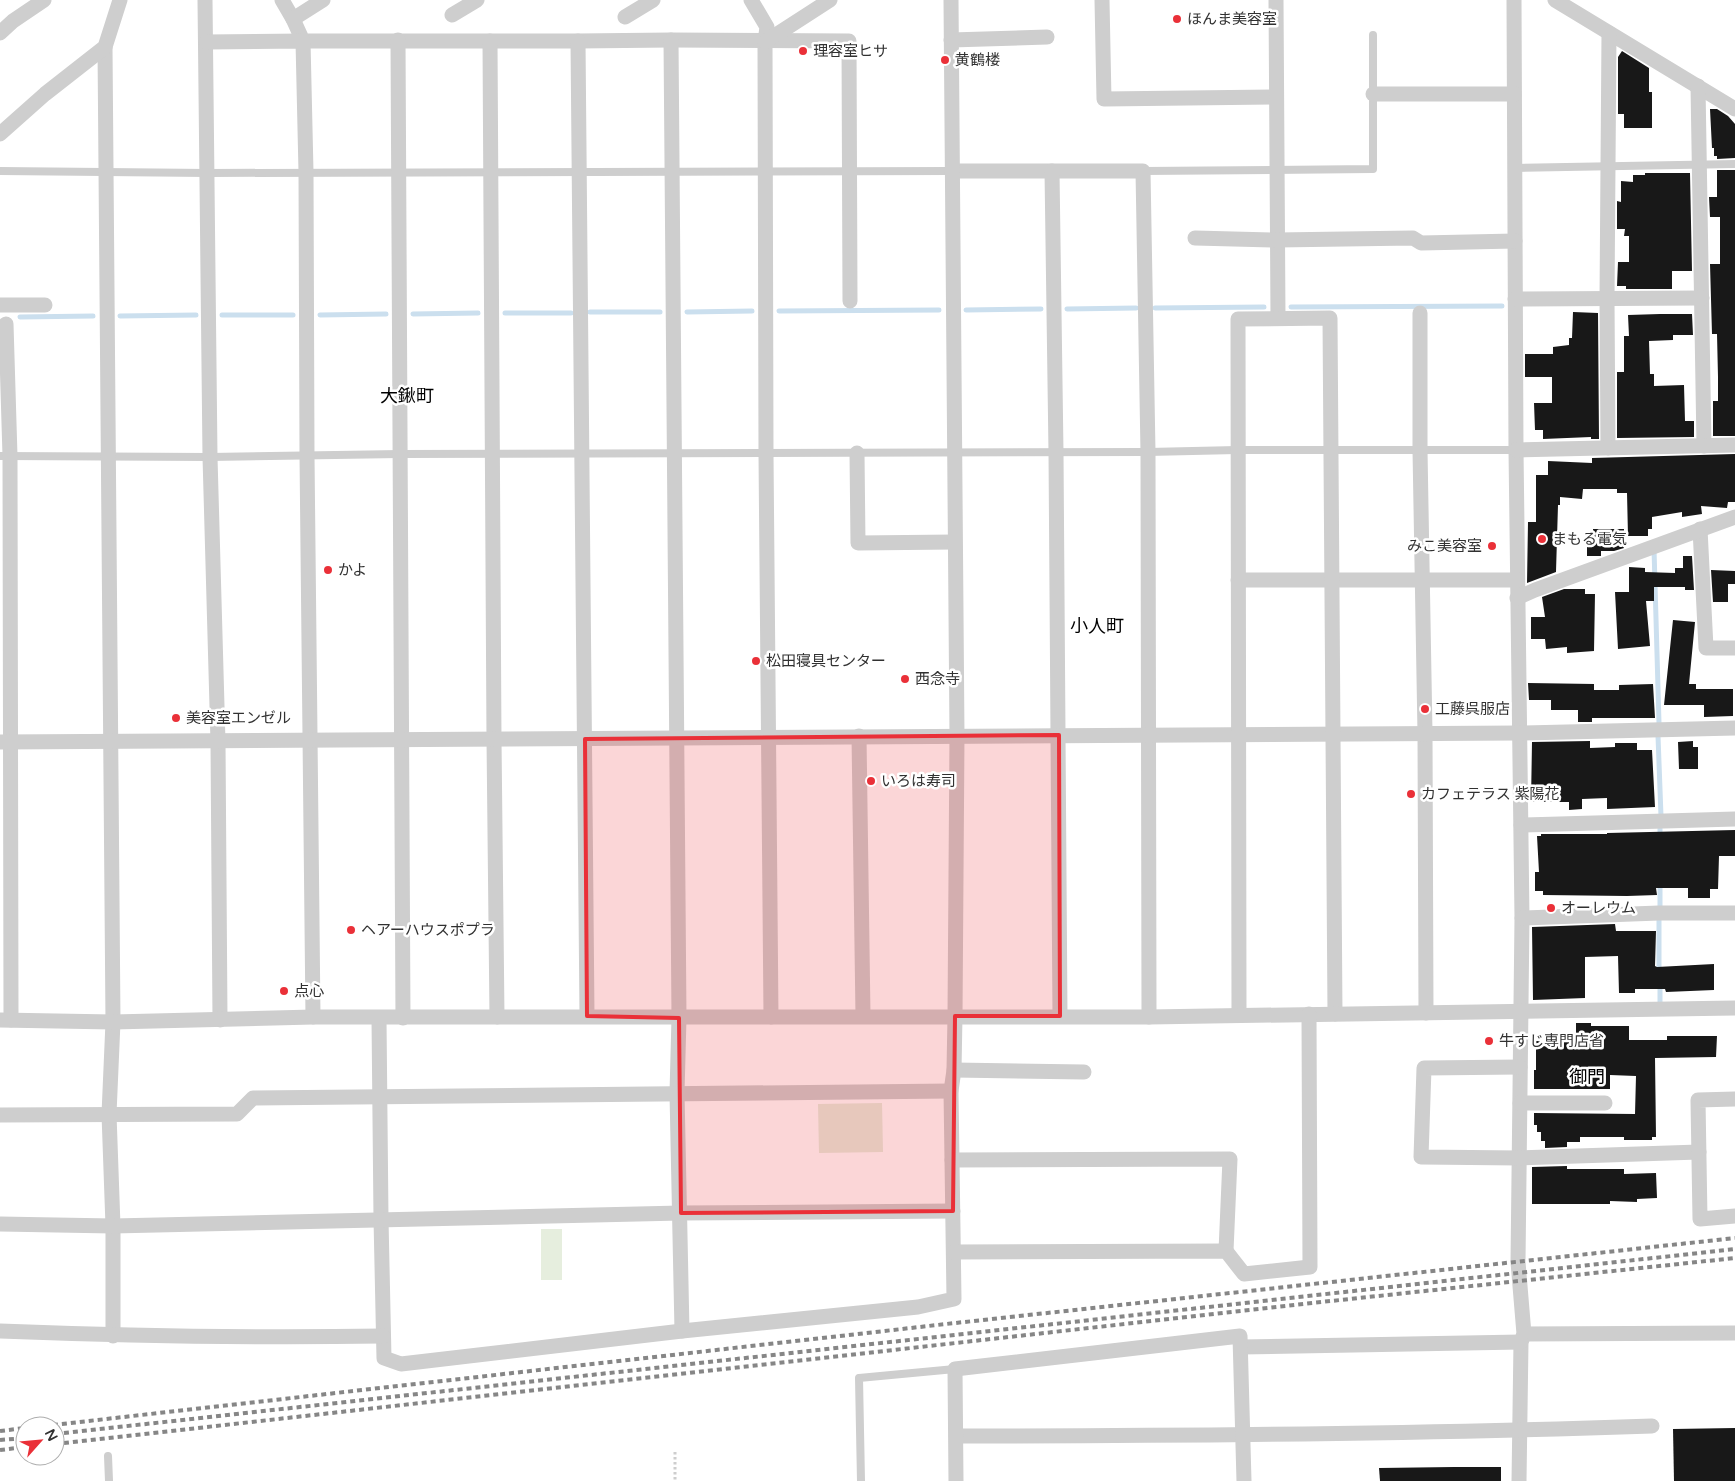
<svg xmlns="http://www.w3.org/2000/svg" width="1735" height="1481" font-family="'Varela Round','Noto Sans JP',sans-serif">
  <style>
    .green { fill: #e6eede }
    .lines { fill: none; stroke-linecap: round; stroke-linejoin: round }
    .stream { stroke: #cbdfee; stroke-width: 5 }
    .building { fill: #181818 }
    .path { stroke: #cecece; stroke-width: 3; stroke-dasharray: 2.5 2.5; stroke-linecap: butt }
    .service { stroke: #cecece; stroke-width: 8 }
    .minor { stroke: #cecece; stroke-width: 15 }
    .rail { stroke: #868686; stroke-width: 4; stroke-dasharray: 5 4; stroke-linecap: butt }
    .marked { fill: #ea3038; fill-opacity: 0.2; stroke: #ea3038; stroke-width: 4; stroke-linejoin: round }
    .poi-dot { fill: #ea3038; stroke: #fff; stroke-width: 2 }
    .labels { text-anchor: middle; stroke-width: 5; stroke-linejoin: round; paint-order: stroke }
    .poi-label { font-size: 15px; fill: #313131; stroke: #fff; text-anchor: start }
    .quarter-label { font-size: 18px; fill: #000; stroke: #fff }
  </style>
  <rect width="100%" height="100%" fill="#fff"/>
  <g class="green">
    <path d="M882,1103L883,1152L819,1153L818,1104Z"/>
    <rect x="541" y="1229" width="21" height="51"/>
  </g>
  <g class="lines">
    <g class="stream">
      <path d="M1291,307L1502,306"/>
      <path d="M1155,308L1264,307"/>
      <path d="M1067,309L1136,308"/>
      <path d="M966,310L1041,309"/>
      <path d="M779,311L939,310"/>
      <path d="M590,312H660"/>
      <path d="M687,312L752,311"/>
      <path d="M505,313H571"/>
      <path d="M413,314L478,313"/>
      <path d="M222,315H293"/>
      <path d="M320,315L386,314"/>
      <path d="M120,316L196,315"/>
      <path d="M20,317L93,316"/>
      <path d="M1654,549L1659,723"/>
      <path d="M1658,736L1661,816"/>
      <path d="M1660,838V829"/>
      <path d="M1660,906V882"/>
      <path d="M1659,919V972"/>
      <path d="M1660,983V1005"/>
    </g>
  </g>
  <g class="building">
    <path d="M1622,51L1649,68V92H1652V128H1624V114H1618V57Z"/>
    <path d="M1710,109H1717L1728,116L1735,124V158L1717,159V156H1714V148H1712Z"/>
    <path d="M1717,170H1735V436H1713V401H1718V377L1717,334H1712L1710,264H1720V217H1710L1709,197H1717Z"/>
    <path d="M1645,173H1690L1692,271H1672V289H1626V286H1617L1618,262H1629V236H1624L1625,229H1617V201L1621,202V181L1633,182V175H1645Z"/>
    <path d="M1573,312L1598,313L1599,439H1591V437L1543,439V430H1535L1534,403H1552V377H1525V354H1553V347L1569,345V338H1572Z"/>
    <path d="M1660,314H1692L1693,335H1673V340L1649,341L1650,374H1654V386L1684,385L1685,421H1694V437L1617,438V372H1624V336H1629L1628,315Z"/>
    <path d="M1735,454V502H1728L1727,508L1701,506L1702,514L1682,517V512L1652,517V529H1648V536H1628L1627,493H1617V489H1583L1582,499L1560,497V505H1558L1556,572L1527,583L1528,522H1536V475H1548V461L1592,463V458Z"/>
    <path d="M1593,529H1624V548L1614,551H1601V556H1587V537H1593Z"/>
    <path d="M1683,556H1692L1694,590H1685V587H1654V601H1646L1650,646L1618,649L1615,592H1629V567L1645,568V572L1675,573V568H1683Z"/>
    <path d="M1711,570L1735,571V584H1728V602H1713Z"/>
    <path d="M1564,589H1585V594H1595L1594,651L1567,653V647L1546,649L1545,639H1531V617H1545L1542,597Z"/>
    <path d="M1673,620L1695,622L1689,684H1696V689H1733V716L1704,717V705H1664Z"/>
    <path d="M1528,683L1594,684V690H1619V685L1653,684L1655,718H1592V722H1578V710H1551V700H1529Z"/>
    <path d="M1590,741V748L1615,747V743H1637V750H1652L1655,807L1607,809V798L1582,799V809L1569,810V802H1531L1532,742Z"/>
    <path d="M1693,741V747H1698V769H1679L1678,742Z"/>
    <path d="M1735,830V856H1719L1718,889H1710V898H1688V888H1656L1657,895L1627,896L1543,895V891H1535V872H1539L1537,836H1541V834H1607V833Z"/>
    <path d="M1615,924L1616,931H1656L1655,966L1657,967L1714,964V990L1666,992L1665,989H1635V993H1619L1618,956L1585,957V998L1533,1000L1532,927Z"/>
    <path d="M1576,1023H1591V1026H1629V1040H1667V1036H1717L1716,1057L1655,1058L1656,1137H1652V1140H1624V1137H1580V1142H1567V1147L1545,1148V1141H1541V1132H1537V1125H1534V1113L1635,1114L1636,1076L1610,1075V1089H1534V1070H1536V1041L1576,1042Z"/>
    <path d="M1567,1166V1169H1624V1174L1656,1173L1657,1198L1637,1199V1202L1610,1201V1204H1532V1167Z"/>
    <path d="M1735,1428V1481H1674L1673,1429Z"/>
    <path d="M1454,1467H1501V1481H1380L1379,1468Z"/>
  </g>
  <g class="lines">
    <path class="path" d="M675,1452V1481"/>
    <g class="service">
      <path d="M1515,168L1735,164"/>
      <path d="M0,171L208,173L952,171"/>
      <path d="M1143,171L1373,169V35"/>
      <path d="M0,456L210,457L400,454L1148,452L1237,450H1516"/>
      <path d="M108,1456L109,1481"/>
      <path d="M861,1481L859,1378L955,1369"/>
    </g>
    <g class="minor">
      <path d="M205,0L210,457L218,742L220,1020"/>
      <path d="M282,0L293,19L303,41H578L671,40L849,41L850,301"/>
      <path d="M751,0L767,27L765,42L766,454L771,1017"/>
      <path d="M1102,0L1104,99L1276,97"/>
      <path d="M1276,0L1278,318"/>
      <path d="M1514,0L1516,450L1522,918L1518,1262L1524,1334L1521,1342L1519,1481"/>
      <path d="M1555,0L1735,109"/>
      <path d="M452,15L477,0"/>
      <path d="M625,17L653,0"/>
      <path d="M293,19L323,0"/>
      <path d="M0,33L13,21L44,0"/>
      <path d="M398,40L403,1018"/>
      <path d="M671,40L679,1018L677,1093L682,1331"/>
      <path d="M951,40L1047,37"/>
      <path d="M490,41L494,739L497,1017"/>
      <path d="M578,41L587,1016"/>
      <path d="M206,42L303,41L306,172L307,455L313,1017"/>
      <path d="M765,42L830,0"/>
      <path d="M105,47L113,1022L109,1114L113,1226V1336"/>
      <path d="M1698,86L1704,446"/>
      <path d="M1373,94H1514"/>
      <path d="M0,134L45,94L105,47L120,0"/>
      <path d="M952,171H1143L1148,452L1149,1017"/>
      <path d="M1052,171L1056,452L1060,1016"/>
      <path d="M1195,238L1277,240L1413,238L1421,243L1515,241"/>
      <path d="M1515,299L1702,298"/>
      <path d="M0,305H45"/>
      <path d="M1420,313V450L1425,733L1426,1013"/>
      <path d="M6,324L10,456L11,1020"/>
      <path d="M1608,448L1607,299L1609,33"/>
      <path d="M1516,450L1735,445"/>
      <path d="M857,453L858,543L954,542"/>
      <path d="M1700,529L1706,648H1735"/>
      <path d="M1238,580H1517"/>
      <path d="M1517,598L1535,590L1735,517"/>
      <path d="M859,736L863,1016"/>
      <path d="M0,742L1519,733L1735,728"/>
      <path d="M1521,825L1735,819"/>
      <path d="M1522,918L1659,913H1735"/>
      <path d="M1239,1015L1238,319L1330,318L1335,1014"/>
      <path d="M379,1019L381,1219L384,1358L401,1364L682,1331L918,1307L954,1299L951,1091L954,1070L955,1016L957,735L951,0"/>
      <path d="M0,1020L113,1022L313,1017H1149L1735,1008"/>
      <path d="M1520,1067L1424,1068L1421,1157L1519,1158L1699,1152"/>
      <path d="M954,1070L1084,1072"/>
      <path d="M1735,1099L1698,1100L1700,1219L1735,1216"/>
      <path d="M1520,1103H1605"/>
      <path d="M0,1115L237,1114L253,1098L951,1091"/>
      <path d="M952,1160L1230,1159L1226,1251"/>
      <path d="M0,1224L113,1226L681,1213L953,1211"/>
      <path d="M954,1252L1226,1251L1244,1274L1310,1267L1309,1014"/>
      <path d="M0,1331C128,1336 255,1338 383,1336"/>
      <path d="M1524,1334L1735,1333"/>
      <path d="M1241,1347L1521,1342"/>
      <path d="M956,1436C1188,1436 1420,1434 1652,1426"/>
      <path d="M956,1481L955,1369L1240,1336L1244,1481"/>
    </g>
    <g class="rail">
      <path d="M44,1426L946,1324L1735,1238"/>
      <path d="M0,1431L25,1428"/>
      <path d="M55,1434L1735,1249"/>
      <path d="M0,1440L25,1438"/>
      <path d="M55,1444L1312,1303L1735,1258"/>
      <path d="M0,1450L25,1447"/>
    </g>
  </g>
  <path class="marked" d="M1059,735L1060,1016H955L953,1211L681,1213L679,1018L587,1016L585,739Z"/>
  <g class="poi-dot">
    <circle cx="1177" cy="19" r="5"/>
    <circle cx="803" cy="51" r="5"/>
    <circle cx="945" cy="60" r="5"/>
    <circle cx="1542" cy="539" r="5"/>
    <circle cx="1492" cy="546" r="5"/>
    <circle cx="328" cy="570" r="5"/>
    <circle cx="756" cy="661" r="5"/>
    <circle cx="905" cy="679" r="5"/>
    <circle cx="1425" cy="709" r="5"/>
    <circle cx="176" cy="718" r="5"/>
    <circle cx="871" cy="781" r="5"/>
    <circle cx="1411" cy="794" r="5"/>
    <circle cx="1551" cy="908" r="5"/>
    <circle cx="351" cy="930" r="5"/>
    <circle cx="284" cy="991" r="5"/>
    <circle cx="1489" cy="1041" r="5"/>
  </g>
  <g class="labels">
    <g class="poi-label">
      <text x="1187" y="24">ほんま美容室</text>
      <text x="813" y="56">理容室ヒサ</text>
      <text x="955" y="65">黄鶴楼</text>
      <text x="1552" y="544">まもる電気</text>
      <text x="1482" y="551" text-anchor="end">みこ美容室</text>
      <text x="338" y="575">かよ</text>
      <text x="766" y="666">松田寝具センター</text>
      <text x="915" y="684">西念寺</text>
      <text x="1435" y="714">工藤呉服店</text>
      <text x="186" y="723">美容室エンゼル</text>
      <text x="881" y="786">いろは寿司</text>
      <text x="1421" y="799">カフェテラス 紫陽花</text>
      <text x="1561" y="913">オーレウム</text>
      <text x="361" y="935">ヘアーハウスポプラ</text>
      <text x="294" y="996">点心</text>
      <text x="1499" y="1046">牛すじ専門店省</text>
    </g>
    <g class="quarter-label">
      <text x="407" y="402">大鍬町</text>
      <text x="1097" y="632">小人町</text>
      <text x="1587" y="1083">御門</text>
    </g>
  </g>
  <g transform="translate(40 1441) rotate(63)"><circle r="24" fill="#ffffff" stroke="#adadad"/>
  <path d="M0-4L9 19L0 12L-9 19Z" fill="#ea3038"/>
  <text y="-8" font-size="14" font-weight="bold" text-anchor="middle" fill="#313131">N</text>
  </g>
</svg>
